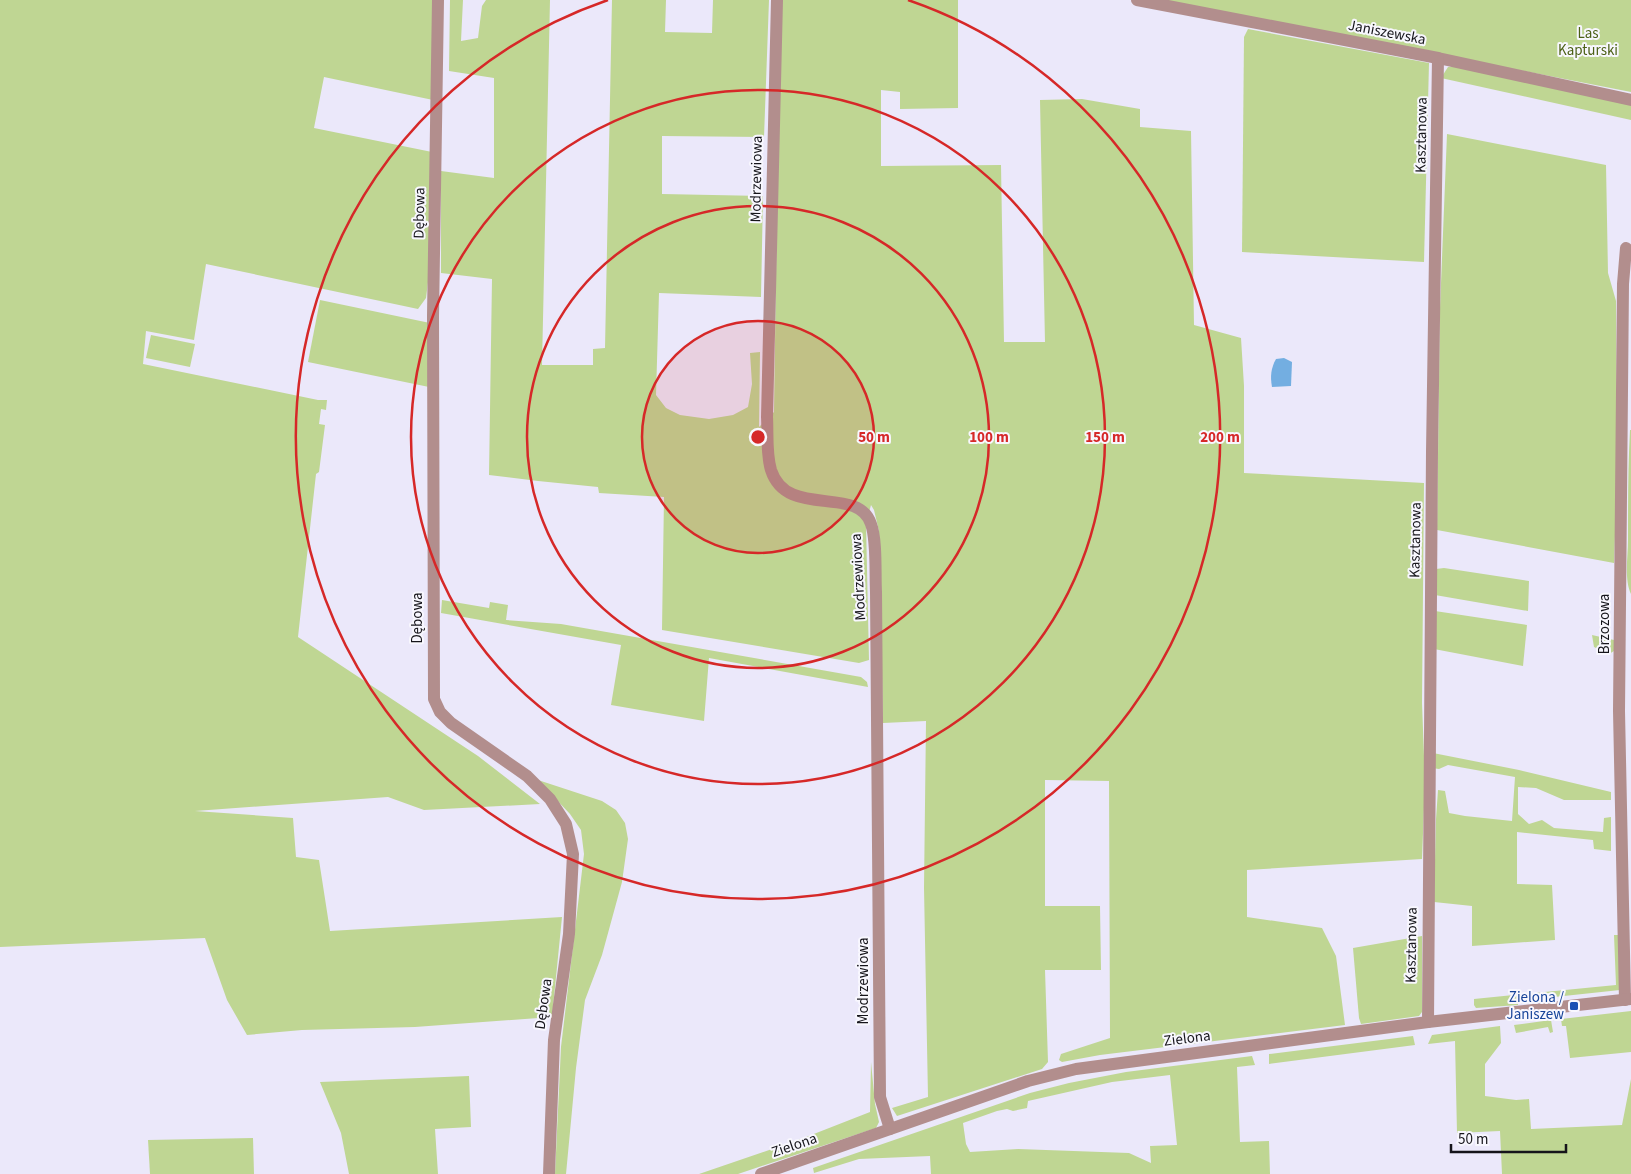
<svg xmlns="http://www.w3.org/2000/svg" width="1631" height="1174" font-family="'Source Sans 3',sans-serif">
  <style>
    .green { fill: #bfd693; fill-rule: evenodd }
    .water { fill: #73aee1 }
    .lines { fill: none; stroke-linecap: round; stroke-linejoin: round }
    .minor { stroke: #b28e8d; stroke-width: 12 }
    .ring { fill: none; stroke: #d62828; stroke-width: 2.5 }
    .transit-dot { fill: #1a4fb4; stroke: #f8f7fe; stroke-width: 2 }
    .labels { text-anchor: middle; stroke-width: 4; stroke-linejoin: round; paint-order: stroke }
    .street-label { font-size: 15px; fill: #15141a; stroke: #f8f7fe }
    .park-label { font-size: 15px; fill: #4b6015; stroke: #f8f7fe }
    .transit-label { font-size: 15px; fill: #164399; stroke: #f8f7fe; text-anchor: end }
    .centre { fill: #d62828; stroke: #f8f7fe; stroke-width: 2.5 }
    .ring-label { font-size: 15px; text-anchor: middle; font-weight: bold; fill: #d62828; stroke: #f8f7fe; stroke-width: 4; stroke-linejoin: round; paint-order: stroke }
  </style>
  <rect width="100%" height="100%" fill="#ebe8fa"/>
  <g class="green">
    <path d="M0,0H433V100L324,77L314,128L432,152V250L426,298L418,309L206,264L194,340L146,331L143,364L318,400H327L326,410L321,409L319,424L325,425L319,472L316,474L298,637L478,756L540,804L424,810L388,797L195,811L293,818L296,857L319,860L330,931L562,917L552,1017L415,1027L302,1030L247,1035L227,1000L205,938L0,947Z"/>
    <path d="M450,0H463L461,41L478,38L482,6L486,0H550L542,365H593V349L605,348L612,0H666L665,32L712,33L713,0H769L764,137L662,136V194L763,196L761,297L659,293L656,395L666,408L680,415L709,419L733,415L748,407L752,384L750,353L760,352L759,427L774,412L780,0H958V108L900,109V92L881,90V166L1001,165L1004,342H1045L1040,100L1082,99L1140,109V127L1191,131L1194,325L1241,338L1244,386V473L1424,483L1422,703L1425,782L1422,859L1247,870V917L1322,928L1336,956L1345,1025L1100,1055L1062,1062L1059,1060L1061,1054L1110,1038L1109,781L1045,780V906H1100L1101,970H1045L1048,1062L1042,1069L897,1116L892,1108L928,1097L924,888L926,721L883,723L879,531L874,510L871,505L866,524L869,660L859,663L662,630L664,497L599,493L598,487L538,481L489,475L492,279L441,273V171L494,178V78L449,71Z"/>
    <path d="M1162,0H1631V92Z"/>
    <path d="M1248,29L1429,63L1424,262L1242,252L1244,37Z"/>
    <path d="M1461,66L1631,104V120L1441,78L1448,67Z"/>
    <path d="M1447,134L1606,165L1608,273L1616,301L1617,482L1614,563L1437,530L1440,308Z"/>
    <path d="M320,300L430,323L429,387L308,362Z"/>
    <path d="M151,335L195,344L190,367L146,358Z"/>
    <path d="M1630,430H1631V594C1624,579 1628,557 1628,540C1628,503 1628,467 1630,430Z"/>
    <path d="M1444,568L1529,581L1528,611L1435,595L1436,569Z"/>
    <path d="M442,600L489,608L490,602L508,605L506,620L561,624L861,677L867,682L868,687L709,658L704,721L611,705L621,645L441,613Z"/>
    <path d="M1435,611L1527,625L1523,666L1434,649Z"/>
    <path d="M1592,635L1614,640V651L1609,654L1594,647Z"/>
    <path d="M1433,753L1519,770L1611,792V800H1564L1536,788L1518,787V814L1529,824L1542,820L1554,828L1603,832L1604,818L1611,817V851L1594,849L1593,840L1517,832V884L1552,885L1555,940L1472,946V906L1434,902L1436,819L1438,790L1445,791L1449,813L1465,816L1512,821L1515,777L1448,765L1439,769L1432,768Z"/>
    <path d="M538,780L602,801L616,810L625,823L628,839L622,882L602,955L585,1000L576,1068L566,1174H555L561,1047L584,854L581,830L570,814Z"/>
    <path d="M1614,935H1618L1620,990L1518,1001V1005L1476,1008L1474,1005V999L1616,985Z"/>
    <path d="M1422,936V1012L1419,1016L1361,1024L1359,1018L1353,948Z"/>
    <path d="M1631,1011V1052L1570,1058L1566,1026H1562L1561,1019Z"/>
    <path d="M1551,1020L1553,1032L1550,1033L1548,1027L1516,1033L1514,1025Z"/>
    <path d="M1500,1026L1501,1043L1485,1064V1096L1516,1100L1529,1099L1531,1129L1622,1125L1631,1079V1174H1502L1500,1131L1457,1133L1455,1041L1428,1044L1432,1035Z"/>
    <path d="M1413,1036L1415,1045L1269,1064V1054Z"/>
    <path d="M1252,1056L1255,1065L1237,1067L1240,1142L1269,1141L1270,1174H931L930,1156L859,1159L814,1173L813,1168L1030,1093L1069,1083L1126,1072ZM1170,1075L1177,1145L1150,1146L1151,1163L1129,1153L1018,1149L970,1152L966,1144L963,1123L997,1111L1007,1109L1013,1111L1027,1108L1028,1101L1112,1082Z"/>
    <path d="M871,1062L875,1104L879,1122L876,1128L738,1174H699L801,1139L870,1112Z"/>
    <path d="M469,1076L471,1127L435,1129L438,1174H349L341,1133L320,1082Z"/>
    <path d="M253,1138L254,1174H150L148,1140Z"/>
  </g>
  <path class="water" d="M1284,358L1292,362L1291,386L1272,387C1270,376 1271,368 1276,359Z"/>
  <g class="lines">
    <g class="minor">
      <path d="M438,0L433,316L434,699L440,712L451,723L527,776L550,799L566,824L573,854L569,934L554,1040L549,1174"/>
      <path d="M777,0L767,417C768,434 766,453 771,470C787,520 858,484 871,524C877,540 875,574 876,592L880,1097L890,1129"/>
      <path d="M1137,0L1438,58L1631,100"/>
      <path d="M1625,1000L1619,711L1623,284L1626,248"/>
      <path d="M1428,1022L1432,452L1438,58"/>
      <path d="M761,1174L1028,1081L1076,1069L1428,1022L1631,999"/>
    </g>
  </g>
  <circle cx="758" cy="437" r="116" fill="#d62828" fill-opacity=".12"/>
  <g class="ring">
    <circle cx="758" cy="437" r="116"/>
    <circle cx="758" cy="437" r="231"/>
    <circle cx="758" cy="437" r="347"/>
    <path d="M908 0A462 462 0 1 1 608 0"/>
  </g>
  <rect class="transit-dot" x="1569" y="1001" width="10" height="10" rx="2.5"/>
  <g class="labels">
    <g class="street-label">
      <text transform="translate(1387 32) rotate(11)" y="5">Janiszewska</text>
      <text transform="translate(1421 135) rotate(-89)" y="5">Kasztanowa</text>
      <text transform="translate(756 179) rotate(-89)" y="5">Modrzewiowa</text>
      <text transform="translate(419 213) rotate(-89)" y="5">Dębowa</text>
      <text transform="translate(1415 540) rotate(-89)" y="5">Kasztanowa</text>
      <text transform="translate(858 577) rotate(-93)" y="5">Modrzewiowa</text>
      <text transform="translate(417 618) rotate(-90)" y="5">Dębowa</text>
      <text transform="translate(1604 624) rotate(-90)" y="5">Brzozowa</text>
      <text transform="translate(1411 945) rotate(-89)" y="5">Kasztanowa</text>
      <text transform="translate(863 981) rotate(-90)" y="5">Modrzewiowa</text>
      <text transform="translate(543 1004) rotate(-82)" y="5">Dębowa</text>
      <text transform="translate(1187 1038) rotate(-7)" y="5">Zielona</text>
      <text transform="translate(794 1145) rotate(-19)" y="5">Zielona</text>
    </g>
    <g class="park-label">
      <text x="1588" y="38">Las<tspan x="1588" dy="17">Kapturski</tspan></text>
    </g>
    <g class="transit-label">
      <text x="1564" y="1002">Zielona /<tspan x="1564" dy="17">Janiszew</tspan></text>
    </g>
  </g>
  <circle cx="758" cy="437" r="8" class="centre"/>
  <g class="ring-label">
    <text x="874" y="442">50 m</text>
    <text x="989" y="442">100 m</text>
    <text x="1105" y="442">150 m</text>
    <text x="1220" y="442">200 m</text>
  </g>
  <path d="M1451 1144v8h115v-8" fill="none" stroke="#15141a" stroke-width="2.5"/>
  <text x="1458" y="1144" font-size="15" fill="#15141a" stroke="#f8f7fe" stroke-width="4" paint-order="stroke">50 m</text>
</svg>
